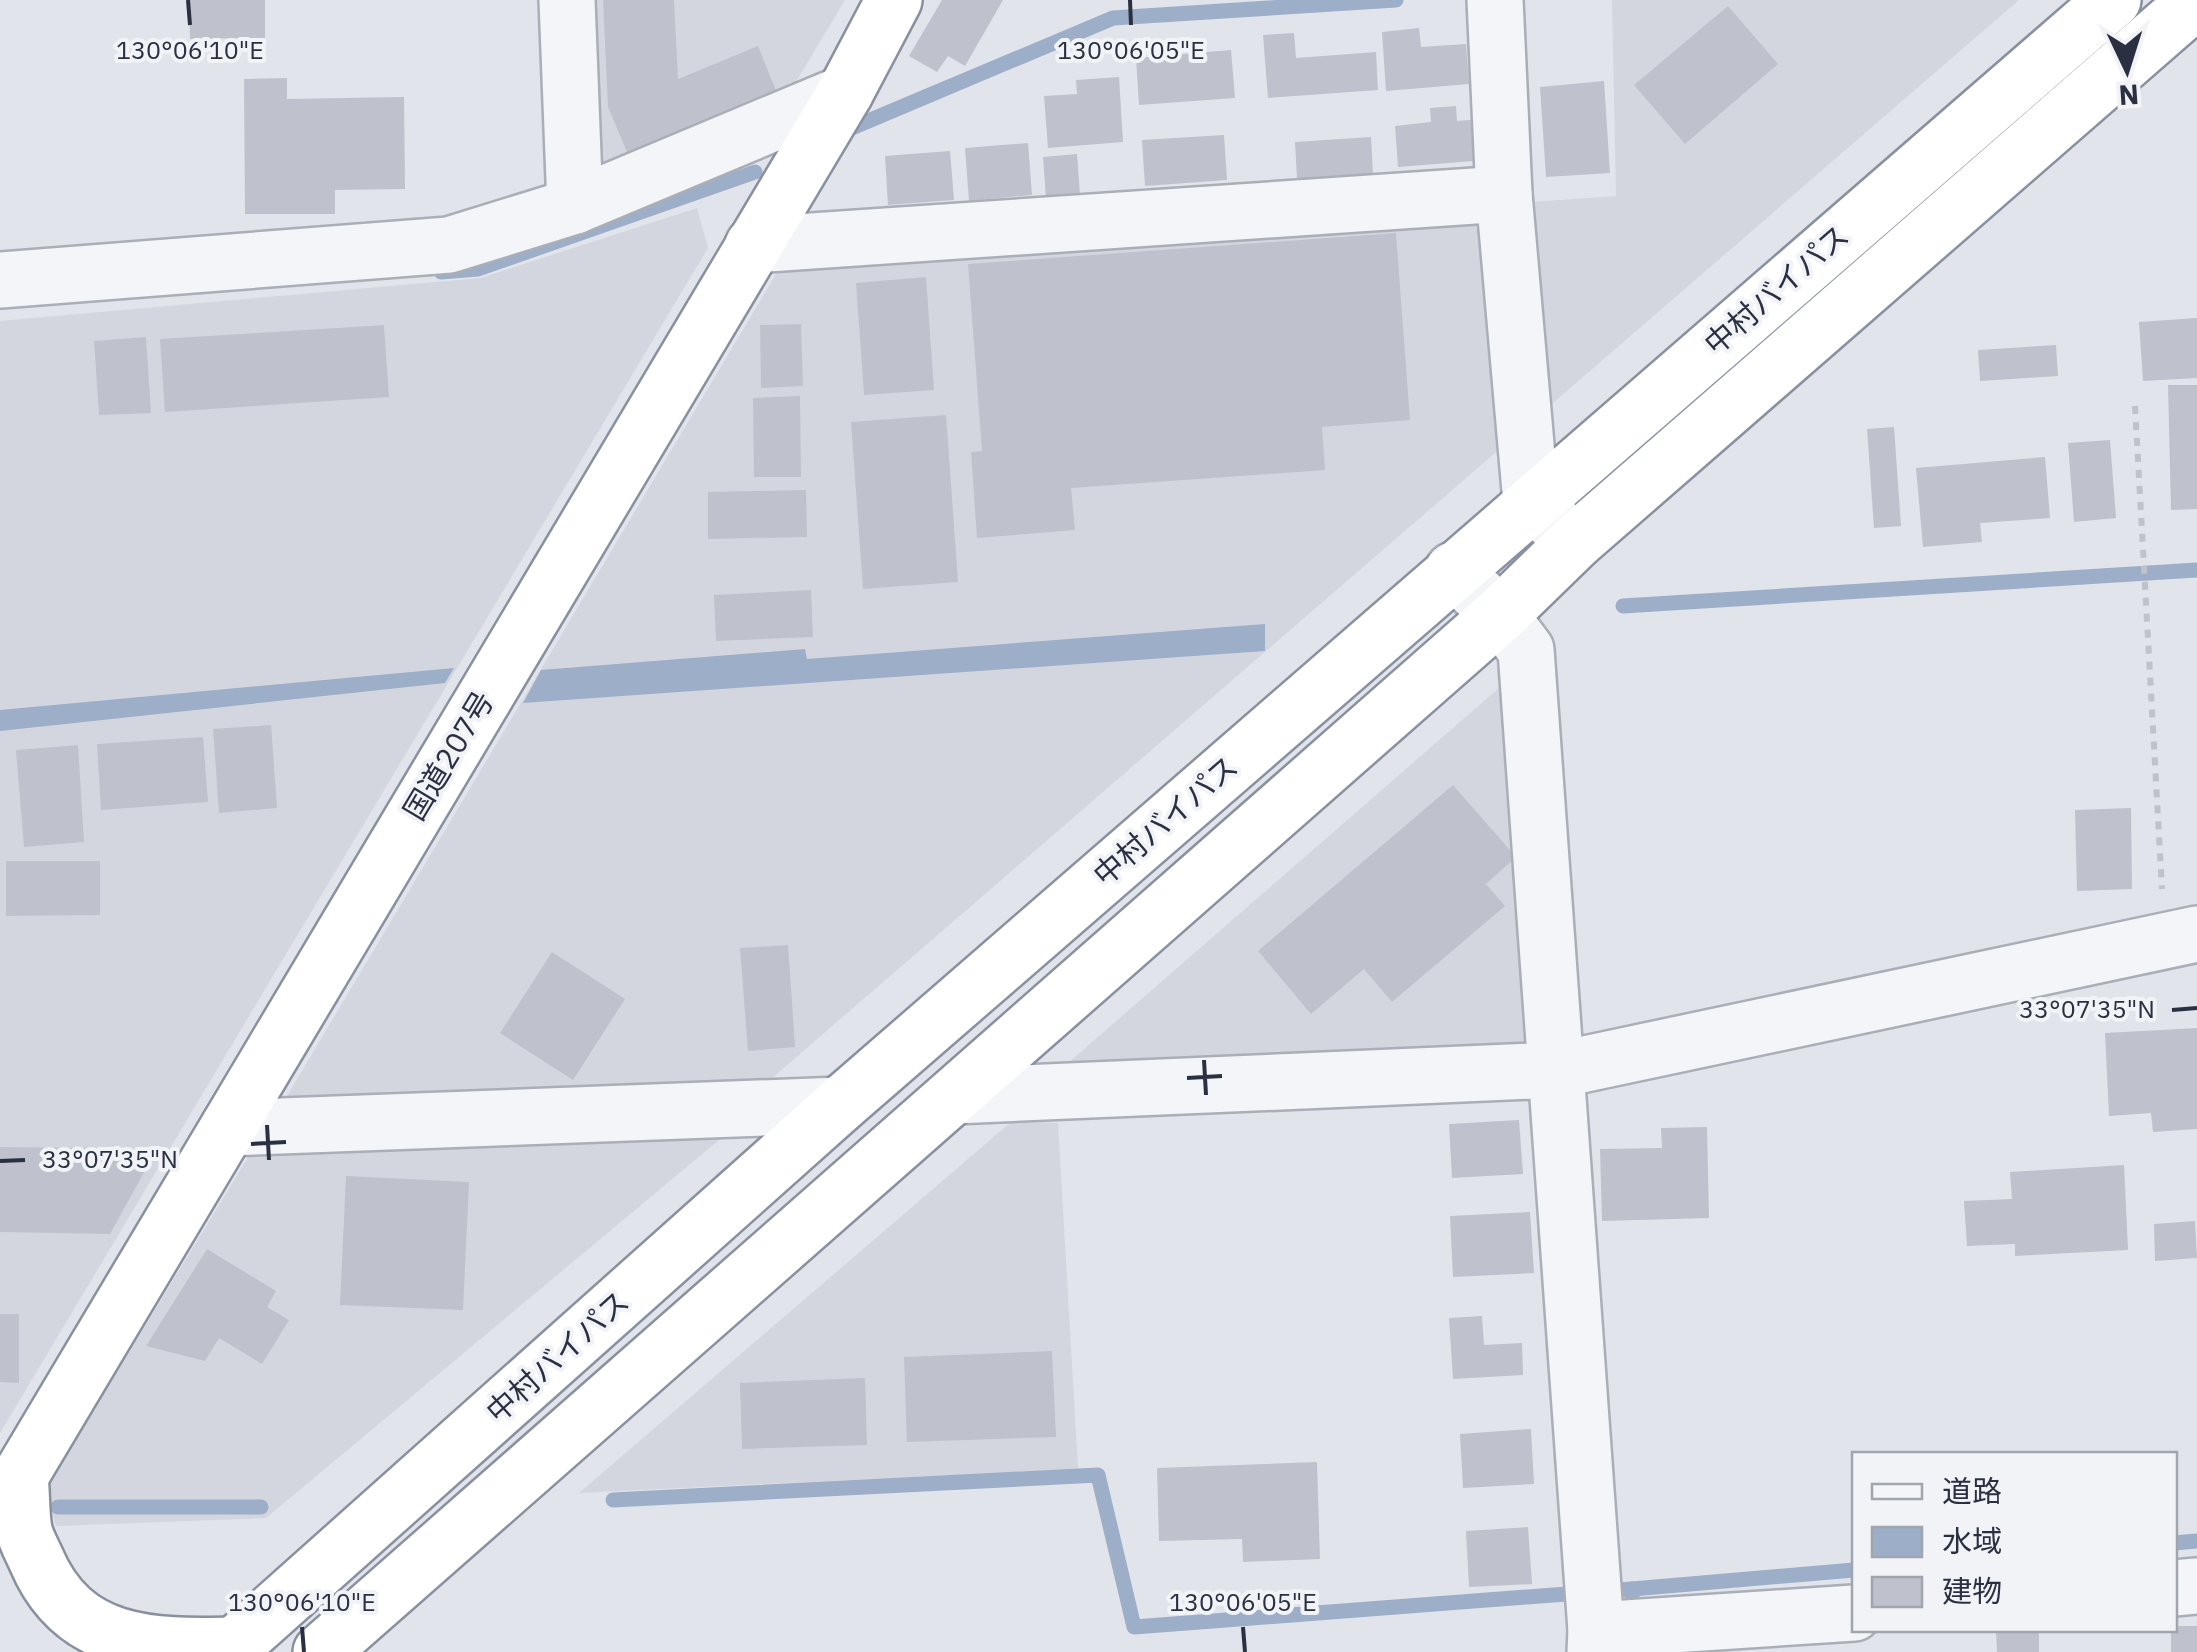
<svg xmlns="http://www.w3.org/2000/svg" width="2197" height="1652" font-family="'IBM Plex Sans','Noto Sans JP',sans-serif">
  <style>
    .built { fill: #d3d6df }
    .water { fill: #9daec9 }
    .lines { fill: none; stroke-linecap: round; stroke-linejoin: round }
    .stream { stroke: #9daec9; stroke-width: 15 }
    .building { fill: #bfc2cc }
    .street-casing { stroke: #aaaeb7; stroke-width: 60 }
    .highway-casing { stroke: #8990a0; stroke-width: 60 }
    .path { stroke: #bfc2c8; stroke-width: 6; stroke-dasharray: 8 8; stroke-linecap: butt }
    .street { stroke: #f4f5f8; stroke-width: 55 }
    .highway { stroke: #fff; stroke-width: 55 }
    .ticks { fill: none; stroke: #2a3041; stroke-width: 4 }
    .labels { text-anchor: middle; stroke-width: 8; stroke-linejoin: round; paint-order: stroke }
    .street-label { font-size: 30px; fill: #2a3041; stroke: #f1f3f7 }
    .ticks-label { font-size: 25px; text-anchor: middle; fill: #2a3041; stroke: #f1f3f7; stroke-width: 8; stroke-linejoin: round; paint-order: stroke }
  </style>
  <rect width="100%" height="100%" fill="#e1e4ea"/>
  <g class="built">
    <path d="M556,0H845L782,105L565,198Z"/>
    <path d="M1612,0H2019L771,1079L284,1101L788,254L1616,196Z"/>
    <path d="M697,208L708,248L0,1433V321L481,278Z"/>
    <path d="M1553,641L1576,1045L1068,1063Z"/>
    <path d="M1011,1122L1058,1123L1078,1469L579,1493Z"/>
    <path d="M731,1130L266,1518L56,1526L46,1489L253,1149Z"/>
  </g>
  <g class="water">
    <path d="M1265,624V651L523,703L541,670L805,649L807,659Z"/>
    <path d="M454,668L445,683L0,731V710Z"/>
  </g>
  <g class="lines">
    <g class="stream">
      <path d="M854,127L1113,18L1396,0"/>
      <path d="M441,272L478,269L755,172"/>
      <path d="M1623,606L2197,570"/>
      <path d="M613,1500L1098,1475L1134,1627L1632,1589"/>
      <path d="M58,1507H261"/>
      <path d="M2174,1543L2197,1541"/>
      <path d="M1632,1597V1589L1854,1570"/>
    </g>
  </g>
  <g class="building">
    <path d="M189,0H265V38L190,39Z"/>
    <path d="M603,0H674L678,79L758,46L779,98L630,159L608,107Z"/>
    <path d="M942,0H1003L965,66L948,56L937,72L909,56Z"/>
    <path d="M1728,6L1778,64L1685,144L1634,85Z"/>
    <path d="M1419,28L1421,47L1466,44L1469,84L1386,91L1382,32Z"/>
    <path d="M1294,33L1296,58L1376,52L1378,90L1268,98L1263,35Z"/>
    <path d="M1231,50L1235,98L1139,105L1136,58Z"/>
    <path d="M1119,77L1123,142L1048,148L1044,96L1077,94L1076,80Z"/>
    <path d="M287,78V99L404,97L405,189L335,190V214H245L244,79Z"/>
    <path d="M1604,81L1610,173L1546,177L1540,87Z"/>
    <path d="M1456,106L1457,121L1471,120L1473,161L1398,167L1395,126L1431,122L1430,108Z"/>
    <path d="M1224,135L1227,180L1145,186L1142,140Z"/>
    <path d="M1371,137L1373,174L1297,179L1295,142Z"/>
    <path d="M1028,143L1032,195L969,201L965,148Z"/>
    <path d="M950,151L954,200L888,205L885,156Z"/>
    <path d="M1077,154L1080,195L1046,198L1043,157Z"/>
    <path d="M1396,233L1410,420L1322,427L1325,470L1071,488L1075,530L977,538L971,452L982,451L968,264Z"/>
    <path d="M926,277L934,390L864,395L856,283Z"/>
    <path d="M2197,318V378L2143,381L2139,322Z"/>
    <path d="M801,324L803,386L761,388L760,325Z"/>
    <path d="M384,325L389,397L165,412L160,339Z"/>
    <path d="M146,337L151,413L99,415L94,341Z"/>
    <path d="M2056,345L2058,376L1980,381L1978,350Z"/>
    <path d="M2168,385H2197V509L2171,510Z"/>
    <path d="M800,396L801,477H754L753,398Z"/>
    <path d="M946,415L958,582L863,589L851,422Z"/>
    <path d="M1894,427L1901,526L1874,528L1867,429Z"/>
    <path d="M2110,440L2116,518L2074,522L2068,443Z"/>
    <path d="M2045,457L2050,518L1980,523L1982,542L1923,547L1916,468Z"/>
    <path d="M806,490L807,537L708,539V492Z"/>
    <path d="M811,590L813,637L716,641L714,595Z"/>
    <path d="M271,725L277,808L219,813L213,729Z"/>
    <path d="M203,737L208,802L101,810L97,744Z"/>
    <path d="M78,745L84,842L24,847L16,750Z"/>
    <path d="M1453,785L1516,857L1486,884L1505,906L1392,1002L1364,969L1311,1014L1258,951Z"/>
    <path d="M2131,808L2132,889L2077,891L2075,810Z"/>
    <path d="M6,861H100V915L6,916Z"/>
    <path d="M788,945L795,1047L748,1051L740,948Z"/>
    <path d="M552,952L625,999L573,1080L500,1033Z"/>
    <path d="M2197,1028V1129L2153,1132L2151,1113L2109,1116L2105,1033Z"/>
    <path d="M1519,1120L1523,1174L1452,1178L1449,1124Z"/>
    <path d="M1707,1127L1709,1218L1602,1221L1600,1149L1662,1148L1661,1128Z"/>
    <path d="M0,1147L157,1149L110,1234L0,1232Z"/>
    <path d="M2124,1165L2128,1250L2015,1256V1244L1967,1246L1964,1201L2012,1199L2010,1172Z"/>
    <path d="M346,1176L469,1182L463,1310L340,1305Z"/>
    <path d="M1530,1212L1534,1273L1453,1277L1450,1216Z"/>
    <path d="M2195,1221L2197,1258L2155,1261L2154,1224Z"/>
    <path d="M207,1249L276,1291L267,1307L289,1320L262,1364L219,1338L205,1361L146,1346Z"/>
    <path d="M0,1314H19V1383L0,1382Z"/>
    <path d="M1482,1316L1484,1345L1522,1343L1523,1375L1453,1379L1449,1318Z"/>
    <path d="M1052,1351L1056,1437L907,1442L904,1357Z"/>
    <path d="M865,1378L867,1445L742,1449L740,1383Z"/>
    <path d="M1531,1429L1534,1484L1463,1488L1460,1434Z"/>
    <path d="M1317,1462L1320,1559L1243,1562L1242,1539L1159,1541L1157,1468Z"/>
    <path d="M1528,1527L1532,1584L1469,1587L1466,1531Z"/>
    <path d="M2174,1626H2197V1652H2171V1630H2174Z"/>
    <path d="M2039,1630V1652H1997L1996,1632Z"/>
  </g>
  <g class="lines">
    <g class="street-casing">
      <g id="street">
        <path d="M567,0L575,206"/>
        <path d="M1495,0L1504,194L1531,502L1575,542"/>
        <path d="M753,245L1504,194"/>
        <path d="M0,280L449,245L575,206L845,93"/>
        <path d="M1453,570L1500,615L1526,650L1596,1630L1595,1652"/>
        <path d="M954,1096L1557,1070L2197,934"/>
        <path d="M228,1128L840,1105"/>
        <path d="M2174,1588L2197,1586"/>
        <path d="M1596,1630L1854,1613"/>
      </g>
    </g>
    <g class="highway-casing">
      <g id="highway">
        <path d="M20,1476C22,1494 21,1513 24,1530C26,1540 32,1550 36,1559C73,1647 151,1647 234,1645"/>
        <path d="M0,1510L845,93L894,0"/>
        <path d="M227,1652L840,1105L2113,0"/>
        <path d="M321,1652L1500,615L1575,542L2197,0"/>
      </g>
    </g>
    <path class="path" d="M2135,406L2162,889"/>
    <use href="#street" class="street"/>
    <use href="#highway" class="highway"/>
  </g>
  <path class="ticks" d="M188,0L190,25M1130,0L1131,25M2172,1010L2197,1008M1204,1060L1206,1095M1187,1078L1222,1076M267,1125L269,1160M251,1144L286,1142M0,1161L25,1160M302,1627L304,1652M1243,1627L1245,1652"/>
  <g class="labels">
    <g class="street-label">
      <text transform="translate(1777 290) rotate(-41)" y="10">中村バイパス</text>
      <text transform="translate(449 756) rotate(-59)" y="10">国道207号</text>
      <text transform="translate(1166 821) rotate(-41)" y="10">中村バイパス</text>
      <text transform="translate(558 1357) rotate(-42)" y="10">中村バイパス</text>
    </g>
  </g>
  <g class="ticks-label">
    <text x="190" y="59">130°06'10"E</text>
    <text x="1131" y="59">130°06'05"E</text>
    <text x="2087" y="1018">33°07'35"N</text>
    <text x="110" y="1168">33°07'35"N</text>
    <text x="302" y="1611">130°06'10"E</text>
    <text x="1243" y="1611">130°06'05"E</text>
  </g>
  <rect x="1852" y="1452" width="325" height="180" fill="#f1f3f7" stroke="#a1a5ae" stroke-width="2.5"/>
  <rect x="1872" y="1484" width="50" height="15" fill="#f4f5f8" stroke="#a1a5ae" stroke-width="2.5"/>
  <text x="1942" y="1502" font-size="30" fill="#2a3041">道路</text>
  <rect x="1872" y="1527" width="50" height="30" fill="#9daec9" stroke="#a1a5ae" stroke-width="2.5"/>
  <text x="1942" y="1552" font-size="30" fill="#2a3041">水域</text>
  <rect x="1872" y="1577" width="50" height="30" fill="#bfc2cc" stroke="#a1a5ae" stroke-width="2.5"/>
  <text x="1942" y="1602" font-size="30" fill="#2a3041">建物</text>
  <g transform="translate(2127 70) rotate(176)" stroke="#f1f3f7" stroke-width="8" paint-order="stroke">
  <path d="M0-8L18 38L0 25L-18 38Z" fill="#2a3041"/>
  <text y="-15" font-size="28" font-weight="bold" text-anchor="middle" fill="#2a3041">N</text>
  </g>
</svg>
